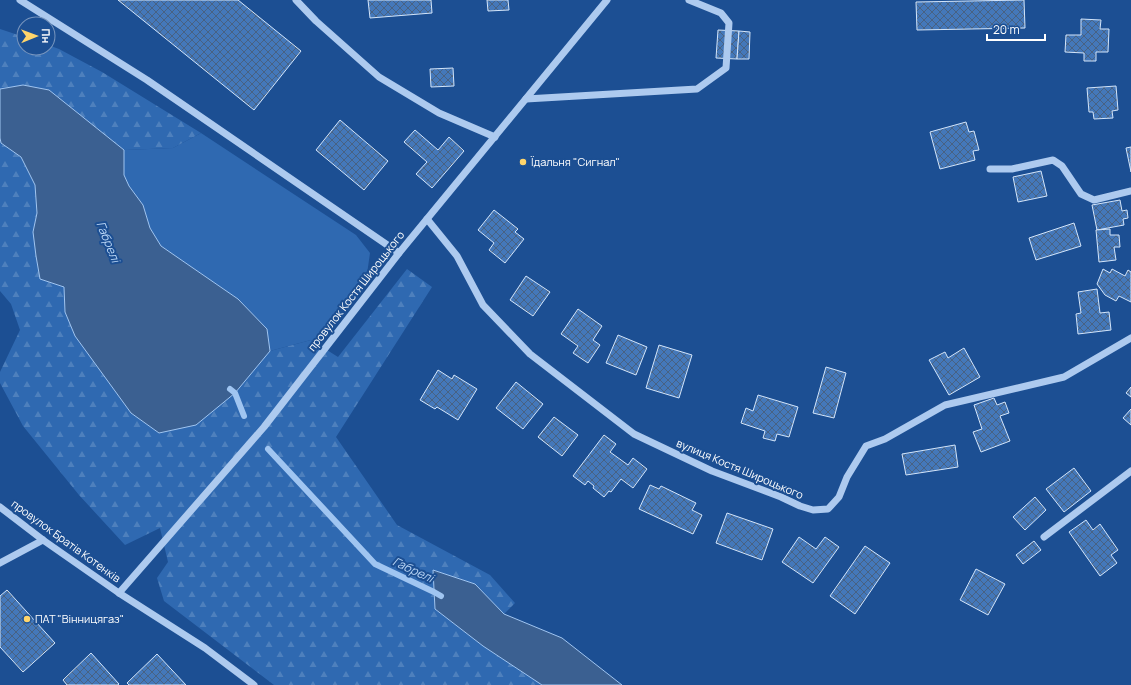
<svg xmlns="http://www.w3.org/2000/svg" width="1131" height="685" font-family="Manrope,sans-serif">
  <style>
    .green { fill: #2f69b1 }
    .forest { fill: url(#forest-firs) }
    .water { fill: #3b6091; stroke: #a0c5f1 }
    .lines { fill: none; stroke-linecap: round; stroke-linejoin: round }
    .stream { stroke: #a0c5f1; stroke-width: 6 }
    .building { fill: url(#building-cross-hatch); stroke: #d3e5fa }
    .minor { stroke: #adcaef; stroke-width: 7 }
    .poi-dot { fill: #ffd56b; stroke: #1c4f93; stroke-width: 1.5 }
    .labels { text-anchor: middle; stroke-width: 4; stroke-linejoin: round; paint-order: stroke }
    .poi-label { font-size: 11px; fill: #fff; stroke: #1c4f93; text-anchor: start }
    .street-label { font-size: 11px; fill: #fff; stroke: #1c4f93 }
    .water-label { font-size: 12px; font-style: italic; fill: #b9d5f5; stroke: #1c4f93 }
  </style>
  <defs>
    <pattern id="forest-firs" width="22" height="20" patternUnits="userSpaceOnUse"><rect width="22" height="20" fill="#2f69b1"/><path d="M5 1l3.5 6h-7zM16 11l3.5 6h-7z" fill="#4e80bd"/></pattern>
    <pattern id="building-cross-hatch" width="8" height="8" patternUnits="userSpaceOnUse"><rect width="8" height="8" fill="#4478ba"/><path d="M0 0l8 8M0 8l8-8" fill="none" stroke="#486283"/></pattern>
  </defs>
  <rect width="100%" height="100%" fill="#1c4f93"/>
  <path class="green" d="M201,133L356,235L370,253L367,274L315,343L311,340L270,351L267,329L238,299L161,246L150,228L143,205L129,186L124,175V150L173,148Z"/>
  <g class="forest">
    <path d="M0,29L24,37V48H48V45L59,49L102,72L201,133L173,148L124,150L49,90L23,85L0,89Z"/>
    <path d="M0,138L1,143L21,157L35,185L37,213L33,232L64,287L65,312L75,336L131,413L159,433L196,424L235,393L270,351L311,340L338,357L407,269L432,287L336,437L397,525L490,575L515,603L504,614L475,584L433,571L435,609L483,646L542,685H274L164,601L157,578L168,562L160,528L125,545L79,495L23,426L0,383V372L20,330L11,304L0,291Z"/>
  </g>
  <g class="water">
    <path d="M23,85L49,90L124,150V175L129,186L143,205L150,228L161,246L238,299L267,329L270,351L235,393L196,425L159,433L131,413L75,336L65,312L64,287L40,279L36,256L33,232L37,213L35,185L21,157L1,143L0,138V89Z"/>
    <path d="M433,570L475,584L504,614L562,638L622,685H542L483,646L435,609Z"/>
  </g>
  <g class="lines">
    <g class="stream">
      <path d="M230,389L235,393L244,416"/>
      <path d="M268,449L375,564L434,592L441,596"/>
    </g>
  </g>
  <g class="building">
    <path d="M118,0H238L301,51L254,110Z"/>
    <path d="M368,0H431L432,13L370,18Z"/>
    <path d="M487,0H508L509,10L488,11Z"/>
    <path d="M1024,0L1025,28L917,30L916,2Z"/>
    <path d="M1081,19L1101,20L1100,29H1109L1108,52H1096V61H1084V53L1065,52L1066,35H1081Z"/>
    <path d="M718,30L739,31L737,59L716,58Z"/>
    <path d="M739,31L750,32L749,59H737Z"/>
    <path d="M453,68L454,86L431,87L430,69Z"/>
    <path d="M1116,86L1118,110L1112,111L1113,118L1094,119L1093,112H1089L1087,88Z"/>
    <path d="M340,120L388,161L364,190L316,150Z"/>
    <path d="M966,122L969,132L974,131L979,150L973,151L975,160L940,169L930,132Z"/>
    <path d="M415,130L438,150L449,137L464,151L432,188L416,174L427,162L404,142Z"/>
    <path d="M1131,147V172L1126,148Z"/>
    <path d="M1041,171L1047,196L1018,202L1013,177Z"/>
    <path d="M1120,200L1122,211L1127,210L1128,218L1123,219L1124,225L1097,230L1092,205Z"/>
    <path d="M494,210L518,229L515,232L524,239L505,263L489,250L494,243L478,230Z"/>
    <path d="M1074,223L1081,246L1036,260L1029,238Z"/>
    <path d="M1110,229V235H1119L1120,247H1114L1116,260L1099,262L1096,230Z"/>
    <path d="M1103,269L1110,273L1112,269L1125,276L1128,270L1131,272V302L1119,296L1116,301L1105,295L1097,284Z"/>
    <path d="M526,276L550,292L533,316L510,300Z"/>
    <path d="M1097,289L1100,313L1109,312L1111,330L1078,334L1076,314L1081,313L1078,292Z"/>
    <path d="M578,309L602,326L593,340L600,345L588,363L573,353L578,346L561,334Z"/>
    <path d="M618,335L647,347L636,375L606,363Z"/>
    <path d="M659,345L692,355L679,398L646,388Z"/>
    <path d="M964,348L980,377L949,395L929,360L945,352L948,358Z"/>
    <path d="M826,367L846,373L834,418L813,413Z"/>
    <path d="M438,370L452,379L454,375L477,389L458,420L437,407L435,409L420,400Z"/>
    <path d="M516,382L543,404L523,429L496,408Z"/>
    <path d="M1131,387V397L1126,393Z"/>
    <path d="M758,395L798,407L789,437L777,434L775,441L763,438L765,431L741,423L746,408L753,411Z"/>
    <path d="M994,398L997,405L1005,402L1009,413L1000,416L1010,441L981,452L973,432L982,429L974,405Z"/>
    <path d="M1131,409V425L1123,418Z"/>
    <path d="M554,417L578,435L562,456L538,437Z"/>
    <path d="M604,435L616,444L610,452L628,465L633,458L647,469L633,488L621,479L611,492L609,491L604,497L593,488L594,486L588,481L585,485L573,476Z"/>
    <path d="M955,445L958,467L906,475L902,454Z"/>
    <path d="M1074,468L1091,491L1064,512L1046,489Z"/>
    <path d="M650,485L659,489L661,486L696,503L692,510L702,515L693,534L639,509Z"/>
    <path d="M1035,497L1046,510L1025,530L1013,517Z"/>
    <path d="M727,513L773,529L762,560L716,543Z"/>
    <path d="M1086,520L1093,530L1100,524L1118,550L1111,555L1117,563L1100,576L1069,532Z"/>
    <path d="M799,537L816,549L825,537L839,547L813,583L782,562Z"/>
    <path d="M1034,541L1041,550L1023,564L1016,555Z"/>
    <path d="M865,546L890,563L855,614L830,596Z"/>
    <path d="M976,569L1005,584L988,615L960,600Z"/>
    <path d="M7,590L55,643L23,672L0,647V596Z"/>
    <path d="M91,653L119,684L118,685H67L63,680Z"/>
    <path d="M157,654L186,685H129L127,683Z"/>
  </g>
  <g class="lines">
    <g class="minor">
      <path d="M20,0L147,80L399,253"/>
      <path d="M296,0L316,21L379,77L439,113L495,137"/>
      <path d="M526,99L697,89L726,68L729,23L721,13L689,0"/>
      <path d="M990,169H1012L1053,160L1062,166L1081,194L1094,200L1131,191"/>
      <path d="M427,219L457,256L483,305L530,354L634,434L712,471L781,497L800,506L813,510L828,509L839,497L847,477L866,446L885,439L945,405L1064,377L1131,338"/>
      <path d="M0,507L43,540L119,593L205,648L254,685"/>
      <path d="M1044,537L1131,471"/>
      <path d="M0,563L43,540"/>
      <path d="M119,593L264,427L399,253L607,0"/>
    </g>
  </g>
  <g class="poi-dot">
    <circle cx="523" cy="162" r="4"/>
    <circle cx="27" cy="619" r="4"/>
  </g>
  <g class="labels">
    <g class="poi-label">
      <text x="531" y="166">Їдальня "Сигнал"</text>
      <text x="35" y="623">ПАТ "Вінницягаз"</text>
    </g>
    <g class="street-label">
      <text transform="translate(356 291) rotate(-52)" y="4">провулок Костя Широцького</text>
      <text transform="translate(740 469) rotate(23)" y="4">вулиця Костя Широцького</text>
      <text transform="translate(66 541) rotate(36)" y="4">провулок Братів Котенків</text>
    </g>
    <g class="water-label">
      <text transform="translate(108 242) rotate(68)" y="4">Габрелі</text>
      <text transform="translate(413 570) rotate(25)" y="4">Габрелі</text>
    </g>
  </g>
  <g transform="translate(36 36) rotate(89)"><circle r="19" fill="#1c4f93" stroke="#7795be"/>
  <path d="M0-3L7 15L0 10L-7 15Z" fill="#ffd56b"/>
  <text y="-6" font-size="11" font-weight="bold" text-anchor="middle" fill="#ffffff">Пн</text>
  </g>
  <path d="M987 34v6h58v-6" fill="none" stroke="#ffffff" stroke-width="2"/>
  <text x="993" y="34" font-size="12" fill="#ffffff" stroke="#1c4f93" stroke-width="3" paint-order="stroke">20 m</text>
</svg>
